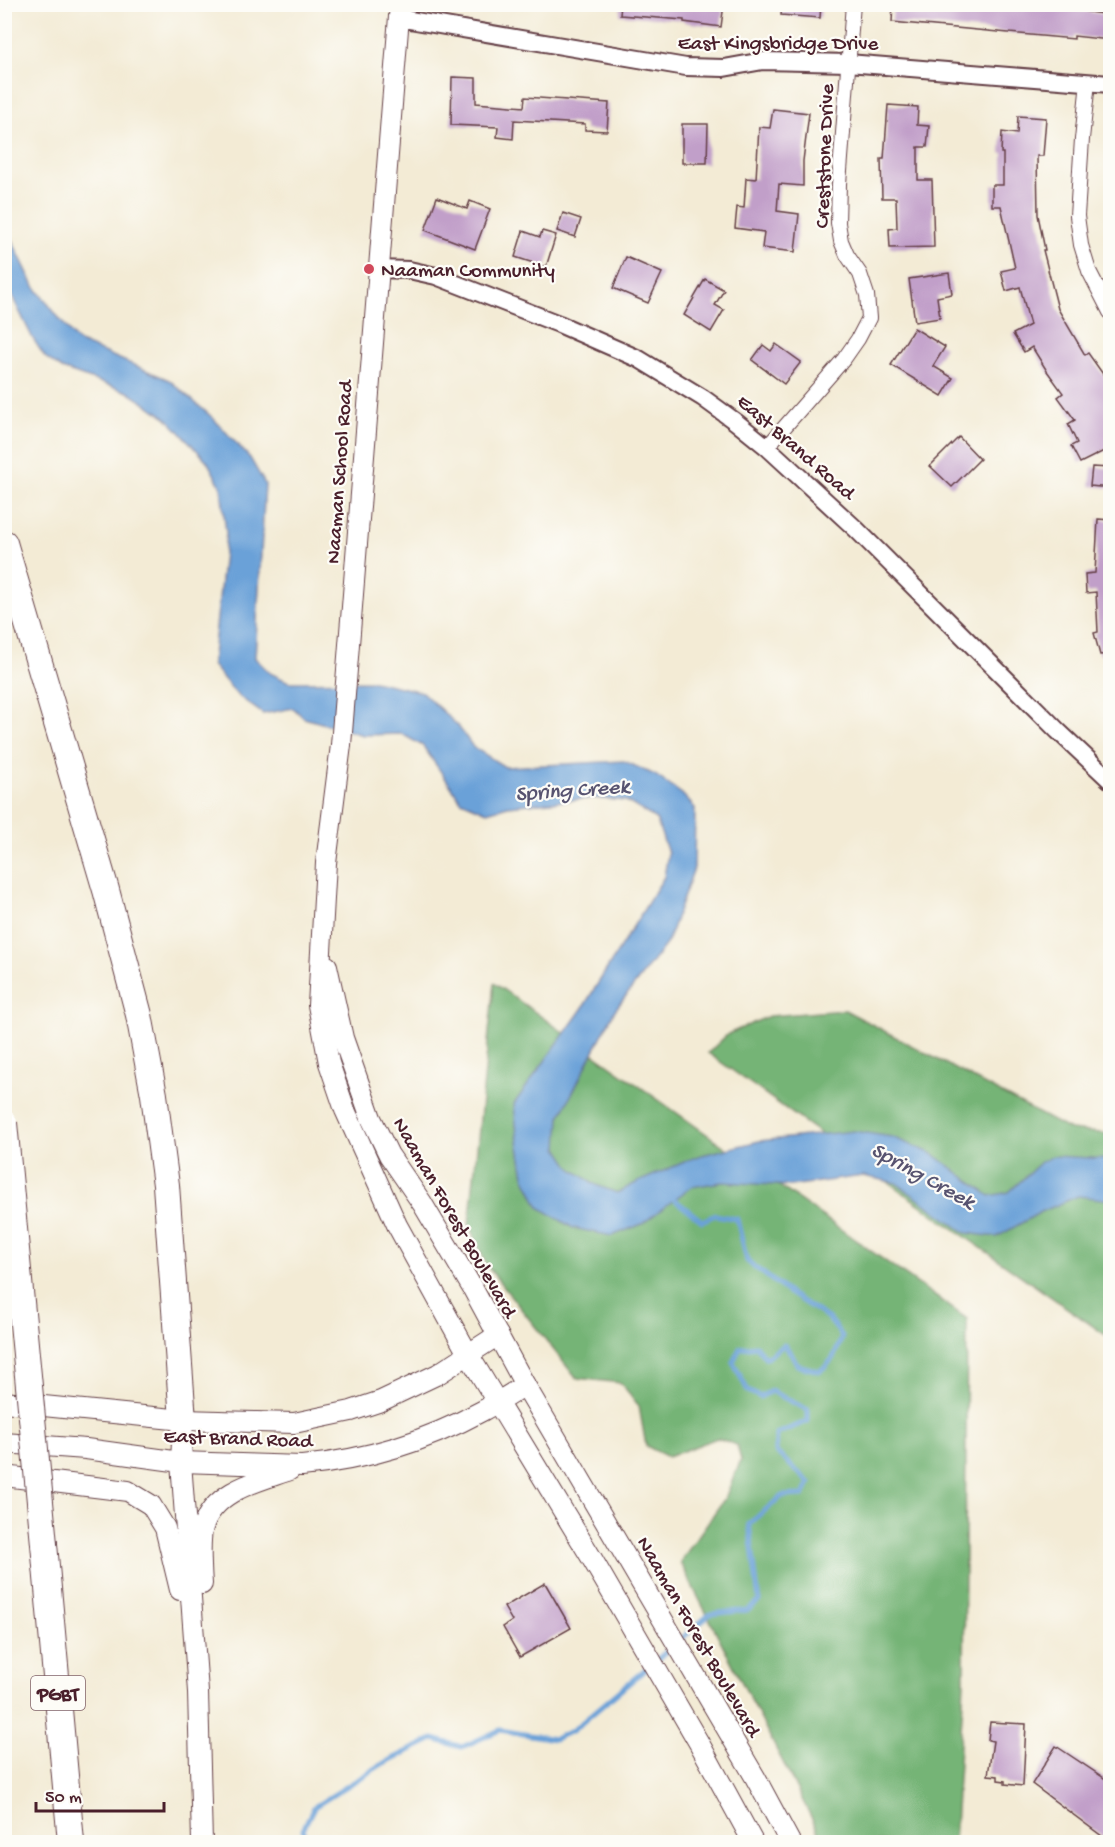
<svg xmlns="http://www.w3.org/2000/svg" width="1115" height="1847" font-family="'Gochi Hand',sans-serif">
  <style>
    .forest { fill: #74b476; stroke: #5f6a50; stroke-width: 1.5 }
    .water { fill: #6aa1d8; stroke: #5a6082; stroke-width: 1.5 }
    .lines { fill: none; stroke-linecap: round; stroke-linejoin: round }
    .stream { stroke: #6aa1d8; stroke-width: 5 }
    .building { fill: #c19fc9 }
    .minor-casing { stroke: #633e44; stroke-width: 16 }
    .tertiary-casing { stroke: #633e44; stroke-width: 20 }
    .secondary-casing { stroke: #633e44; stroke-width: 22 }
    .motorway-casing { stroke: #633e44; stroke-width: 28 }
    .minor { stroke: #fff; stroke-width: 14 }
    .tertiary { stroke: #fff; stroke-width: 16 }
    .secondary { stroke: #fff; stroke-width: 20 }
    .motorway { stroke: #fff; stroke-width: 26 }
    .motorway-bridge-casing { stroke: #633e44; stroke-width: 28; stroke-linecap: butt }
    .motorway-bridge { stroke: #fff; stroke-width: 26 }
    .poi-dot { fill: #d1495b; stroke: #fdfcf7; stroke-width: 2 }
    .labels { text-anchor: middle; stroke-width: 4.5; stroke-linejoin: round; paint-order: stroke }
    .shield { fill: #fdfcf7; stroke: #806168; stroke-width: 1.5 }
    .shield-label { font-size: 20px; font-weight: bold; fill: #4a1f2b }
    .street-label { font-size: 21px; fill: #4a1f2b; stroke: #fdfcf7 }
    .poi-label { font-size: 21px; fill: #4a1f2b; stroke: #fdfcf7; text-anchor: start }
    .water-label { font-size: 22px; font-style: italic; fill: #575370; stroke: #fdfcf7 }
  </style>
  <rect width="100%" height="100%" fill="#fdfcf7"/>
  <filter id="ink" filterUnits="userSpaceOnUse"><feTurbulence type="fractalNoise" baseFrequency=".0167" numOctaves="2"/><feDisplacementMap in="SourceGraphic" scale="12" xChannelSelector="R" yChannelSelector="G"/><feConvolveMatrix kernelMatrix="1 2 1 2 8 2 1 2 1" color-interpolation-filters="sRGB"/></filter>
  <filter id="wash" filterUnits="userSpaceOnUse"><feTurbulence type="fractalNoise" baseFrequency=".008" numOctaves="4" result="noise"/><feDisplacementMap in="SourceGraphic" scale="24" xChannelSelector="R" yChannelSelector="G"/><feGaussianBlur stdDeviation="1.35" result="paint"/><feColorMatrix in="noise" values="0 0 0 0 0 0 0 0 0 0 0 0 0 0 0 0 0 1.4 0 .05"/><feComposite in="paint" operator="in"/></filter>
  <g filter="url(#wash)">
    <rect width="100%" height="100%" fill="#f3ebd5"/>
    <g class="forest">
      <path d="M494,983L967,1319L964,1684L954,1842H824L680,1562L725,1498L741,1460L737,1445L717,1438L668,1457L646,1446L639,1406L621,1383L576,1378L487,1266L469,1226Z"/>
      <path d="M845,1010L1070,1130L1110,1134V1338L941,1220L708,1053L728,1034L769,1016Z"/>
    </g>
    <path class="water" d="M5,226L34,286L77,341L169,380L213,418L250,458L265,484L255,658L270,673L289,682L374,681L422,692L458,726L473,747L505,767L624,761L655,775L682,794L695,808L694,868L667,943L615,1010L560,1117L558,1148L571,1168L596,1185L617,1193L638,1182L698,1156L759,1141L854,1131L892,1137L933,1154L990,1196L1009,1192L1041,1162L1053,1156L1110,1159V1200L1078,1196L1039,1213L997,1237L966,1233L896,1183L863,1176L790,1186L722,1182L691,1187L642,1224L612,1236L573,1228L539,1207L524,1176L517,1135L514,1104L582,1009L664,877L668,853L656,819L626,801L593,798L508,806L487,812L461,801L423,746L402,734L363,735L304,718L293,708L263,714L237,695L212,665L226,533L221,487L207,461L166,417L128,392L62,369L45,357L33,339L5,282Z"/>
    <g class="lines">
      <g class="stream">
        <path d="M671,1197L702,1221L715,1215L737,1219L747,1261L789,1293L828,1318L842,1336C837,1351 833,1363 819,1371L797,1365L791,1353L784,1345L766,1358L756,1346L740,1348L733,1362L748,1391L760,1397L771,1391L808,1410V1421L776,1434V1452L810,1483L803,1495L782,1496L749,1524L759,1601L748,1610L710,1614L680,1640"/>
        <path d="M307,1842L303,1829L314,1807L384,1763L433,1739L462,1747L500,1730L554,1739L572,1731L673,1646"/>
      </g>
    </g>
    <g id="blocks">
      <g class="building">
        <path d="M621,4H724L721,27L684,22V20L620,15Z"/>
        <path d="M782,4H821L820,18L781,15Z"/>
        <path d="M893,4H1077L1076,10L1110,15V40L1074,36V39L892,22Z"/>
        <path d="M452,77L476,78V103L524,107L525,97L609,103L607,131L585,130V124L514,120L513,139L497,137L498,127L451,125Z"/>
        <path d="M888,105L918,107L917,125L929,126L927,147H918V180H932L934,247L890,248L889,229L897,228L896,198H882L881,159H884Z"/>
        <path d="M773,109L809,113L803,161V186L779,184L777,211L799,214L795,252L762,248L764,232L735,228L737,207L744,208L746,178L756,179L759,127L770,128Z"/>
        <path d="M1018,116L1046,118L1043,156H1037L1038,215L1045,250H1043L1058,309L1085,355L1088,353L1110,384V448L1080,463L1071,446L1077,443L1068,424L1075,420L1058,397L1063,393L1047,371L1032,347L1024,352L1013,334L1030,325L1020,287L1006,291L1001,271L1015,268L1001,206H992V185H1003V153H1001L1002,132L1017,134Z"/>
        <path d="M682,124H708L707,163H682Z"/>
        <path d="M437,197L467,209L470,201L490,209L475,249L425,230Z"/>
        <path d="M563,213L581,219L575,237L557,231Z"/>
        <path d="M523,231L540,237L542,231L556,235L546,267L515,257Z"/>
        <path d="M626,257L662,273L648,303L613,288Z"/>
        <path d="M949,273L952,294L937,297L940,318L915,322L909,279Z"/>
        <path d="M705,279L724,290L715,305L724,310L711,332L684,315Z"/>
        <path d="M914,328L945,347L933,366L953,378L942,396L891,365Z"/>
        <path d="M776,344L801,362L784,384L752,360L763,345L771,351Z"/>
        <path d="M959,437L980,459L952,487L930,466Z"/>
        <path d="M1092,467L1110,468V488L1090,486Z"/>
        <path d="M1098,519L1110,520V654L1100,655L1094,633L1098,632L1096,592L1086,593L1085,574L1095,573Z"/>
        <path d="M545,1583L571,1628L520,1657L503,1627L512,1621L504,1607Z"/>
        <path d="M990,1722L1026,1724L1023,1786L1005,1784V1781L998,1780V1776L988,1775L993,1741L988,1740Z"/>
        <path d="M1056,1746L1110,1782V1842L1032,1784Z"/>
      </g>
    </g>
  </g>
  <g filter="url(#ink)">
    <use href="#blocks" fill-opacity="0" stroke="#633e44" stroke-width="1.5"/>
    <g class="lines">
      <g class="minor-casing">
        <g id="minor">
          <path d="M1088,82L1082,139L1077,216L1081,245L1089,271L1110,312"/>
          <path d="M767,447L844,359L858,339L869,318L867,295L860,274L847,255L841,241L838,223L839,184L853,4"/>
        </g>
      </g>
      <g class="tertiary-casing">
        <g id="tertiary">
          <path d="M398,18L686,67L724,68L763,61L848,63L1110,84"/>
          <path d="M378,269L409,270L436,276L559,324L639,359L703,398L736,422L767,447L856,529L1058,731L1110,780"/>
        </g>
      </g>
      <g class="secondary-casing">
        <g id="secondary">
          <path d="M400,4L341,745L326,863L318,1005L329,1063L345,1110L397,1225L468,1354L591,1557L699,1743L753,1842"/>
          <path d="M327,966L343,1038L371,1118L389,1155L422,1203L473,1289L525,1385L755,1777L790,1842"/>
          <path d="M4,1402L183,1420L294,1423L351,1411L381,1401L438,1374L498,1335"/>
          <path d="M183,1420L181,1462L198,1692L202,1842"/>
          <path d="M4,1443L86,1449L181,1462L302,1466C364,1460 427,1441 482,1411C497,1403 511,1394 525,1385"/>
          <path d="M4,1476L128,1491L151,1505L165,1528L180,1590"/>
          <path d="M202,1584C201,1569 199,1540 203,1527C214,1490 259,1481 290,1470"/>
        </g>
      </g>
      <g class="motorway-casing">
        <g id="motorway">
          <path d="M4,543L106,890L139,1015L154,1095L166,1185L183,1420"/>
          <path d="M44,1544L71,1842"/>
        </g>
      </g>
      <use href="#minor" class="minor"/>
      <use href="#tertiary" class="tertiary"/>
      <use href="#secondary" class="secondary"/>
      <use href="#motorway" class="motorway"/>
      <g class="motorway-bridge-casing">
        <path id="motorway-bridge" d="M4,1123L44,1544"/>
      </g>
      <use href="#motorway-bridge" class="motorway-bridge"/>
    </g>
  </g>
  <circle class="poi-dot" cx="369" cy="269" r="6"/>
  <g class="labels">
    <rect class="shield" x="31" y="1676" width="54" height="34" rx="4.5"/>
    <g class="shield-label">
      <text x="58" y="1700">PGBT</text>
    </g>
    <g class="street-label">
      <text x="778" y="49">East Kingsbridge Drive</text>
      <text transform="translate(823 156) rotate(-88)" y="7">Creststone Drive</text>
      <text transform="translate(797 446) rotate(41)" y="7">East Brand Road</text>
      <text transform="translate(338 472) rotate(-86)" y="7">Naaman School Road</text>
      <text transform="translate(456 1217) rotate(60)" y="7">Naaman Forest Boulevard</text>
      <text transform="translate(238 1437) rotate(2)" y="7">East Brand Road</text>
      <text transform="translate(700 1636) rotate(60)" y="7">Naaman Forest Boulevard</text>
    </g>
    <g class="poi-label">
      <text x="381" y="276">Naaman Community</text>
    </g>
    <g class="water-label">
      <text transform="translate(572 788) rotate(-4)" y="8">Spring Creek</text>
      <text transform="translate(924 1174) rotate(29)" y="8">Spring Creek</text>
    </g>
  </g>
  <rect width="1115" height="1847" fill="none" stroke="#fdfcf7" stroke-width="24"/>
  <path d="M36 1802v9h128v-9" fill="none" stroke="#4a1f2b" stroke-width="3"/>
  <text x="45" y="1802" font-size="18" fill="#4a1f2b" stroke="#fdfcf7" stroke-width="4.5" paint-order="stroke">50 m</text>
</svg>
